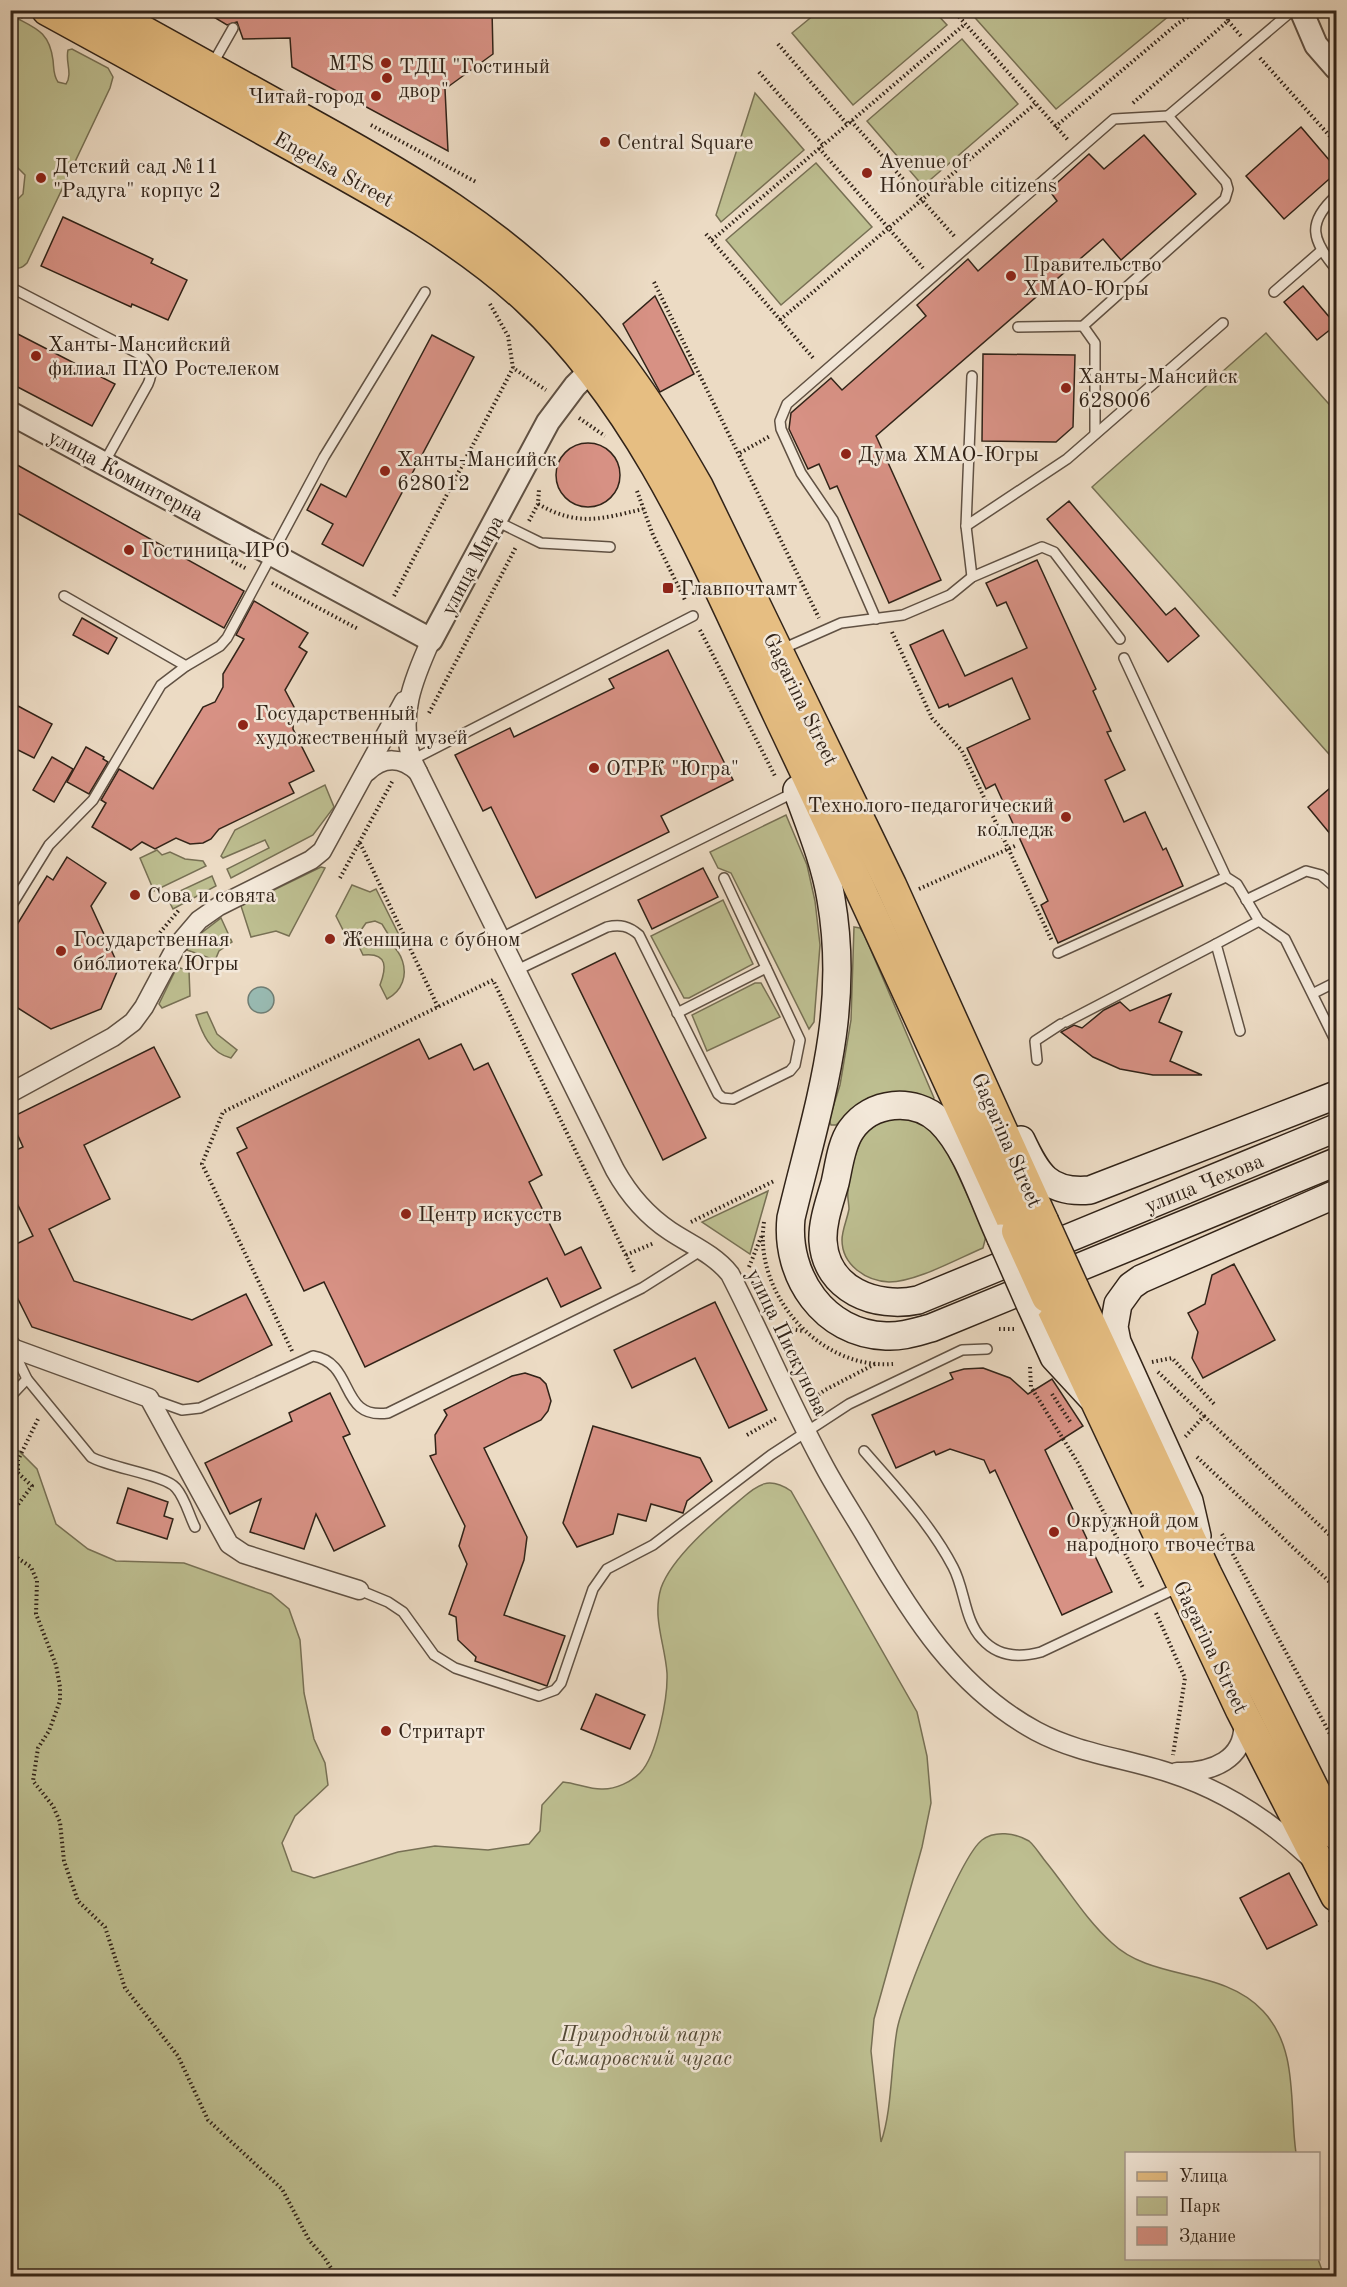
<svg xmlns="http://www.w3.org/2000/svg" width="1347" height="2287" font-family="'Old Standard TT',serif">
  <style>
    .green { fill: #bdbe90; stroke: #777054; stroke-width: 1.5 }
    .water { fill: #99bbb3; stroke: #6f7e75; stroke-width: 1.5 }
    .building { fill: #d79184; stroke: #312318; stroke-width: 1.5 }
    .lines { fill: none; stroke-linecap: round; stroke-linejoin: round }
    .service-casing { stroke: #605143; stroke-width: 12 }
    .minor-casing { stroke: #605143; stroke-width: 21 }
    .tertiary-casing { stroke: #605143; stroke-width: 26 }
    .secondary-casing { stroke: #312318; stroke-width: 30 }
    .primary-casing { stroke: #312318; stroke-width: 33 }
    .path { stroke: #312318; stroke-width: 4; stroke-dasharray: 1.5 3; stroke-linecap: butt }
    .service { stroke: #f3e8d9; stroke-width: 9 }
    .minor { stroke: #f3e8d9; stroke-width: 18 }
    .tertiary { stroke: #f3e8d9; stroke-width: 22 }
    .secondary { stroke: #f3e8d9; stroke-width: 27 }
    .primary { stroke: #e6be82; stroke-width: 30 }
    .secondary-bridge-casing { stroke: #312318; stroke-width: 30; stroke-linecap: butt }
    .primary-bridge-casing { stroke: #312318; stroke-width: 33; stroke-linecap: butt }
    .secondary-bridge { stroke: #f3e8d9; stroke-width: 27 }
    .primary-bridge { stroke: #e6be82; stroke-width: 30 }
    .poi-dot { fill: #8f2418; stroke: #f3e8d9; stroke-width: 2 }
    .labels { text-anchor: middle; stroke-width: 5; stroke-linejoin: round; paint-order: stroke }
    .poi-label { font-size: 21px; fill: #312318; stroke: #f3e8d9; text-anchor: start }
    .street-label { font-size: 21px; fill: #312318; stroke: #f3e8d9 }
    .park-label { font-size: 21px; font-style: italic; fill: #544a36; stroke: #f3e8d9 }
  </style>
  <rect width="100%" height="100%" fill="#ecdbc4"/>
  <filter id="stains"><feTurbulence type="fractalNoise" baseFrequency=".00333" numOctaves="4"/><feColorMatrix values="0 0 0 0 .2 0 0 0 0 .09 0 0 0 0 .02 0 0 0 .5 -.17"/></filter>
  <radialGradient id="worn" r=".72"><stop offset=".6" stop-color="#630" stop-opacity="0"/><stop offset="1" stop-color="#630" stop-opacity=".3"/></radialGradient>
  <g class="green">
    <path d="M820,10L934,11L947,25L853,105L792,33Z"/>
    <path d="M969,11H1175L1056,109Z"/>
    <path d="M11,15C34,28 49,30 53,60C54,68 53,75 58,82L66,84C73,74 65,61 68,50L72,49L108,68L113,77L110,88L27,263C22,268 18,270 11,266V199L17,200L23,194L25,175L18,168H11Z"/>
    <path d="M962,39L1018,104L923,186L867,121Z"/>
    <path d="M755,93L804,150L721,222L716,215Z"/>
    <path d="M816,163L872,227L781,305L726,240Z"/>
    <path d="M1266,333L1336,412V762L1092,487Z"/>
    <path d="M325,785L334,807L313,835L231,878L227,869L269,848L265,840L223,858L221,856L235,830Z"/>
    <path d="M786,815L807,865L815,901L820,945L814,1022L809,1029L731,873L718,868L710,852Z"/>
    <path d="M157,850L162,855L170,852L185,859L203,861L206,866L154,891L140,858Z"/>
    <path d="M321,867L325,868L289,936L276,931L251,937L241,906Z"/>
    <path d="M212,876L216,886L173,909L167,897Z"/>
    <path d="M352,885L370,892L376,889L401,939L397,941L388,934L382,924L375,921L366,923L359,933L347,938L336,916Z"/>
    <path d="M723,900L753,964L689,998H684L651,936Z"/>
    <path d="M221,918L232,942L219,951L216,958L212,959L187,950L191,941Z"/>
    <path d="M854,927L860,928L864,934L934,1098L933,1100C896,1085 864,1098 836,1125H831L829,1120L840,1085L851,1020Z"/>
    <path d="M367,936C403,936 419,982 387,999L380,985C386,969 389,952 363,955L356,940Z"/>
    <path d="M177,967L189,971L190,996L162,1008L159,1004Z"/>
    <path d="M755,983H761L780,1017L707,1051L692,1015Z"/>
    <path d="M207,1012L217,1034L237,1050L231,1058C210,1053 202,1033 196,1015Z"/>
    <path d="M906,1118L921,1122L942,1140L986,1236L983,1248C957,1259 916,1282 889,1282C866,1281 842,1265 842,1240C842,1230 847,1220 849,1209C849,1203 847,1197 848,1191C849,1173 856,1144 868,1131C878,1120 892,1119 906,1118Z"/>
    <path d="M768,1191L750,1254L702,1222Z"/>
    <path d="M10,1447L19,1451L37,1469L56,1524L88,1549L116,1561L184,1563L271,1594L289,1609L300,1640L304,1693L314,1739L325,1763L328,1785L295,1816L282,1843L292,1871L314,1878L398,1852L435,1846L488,1850L529,1844L540,1831L542,1805L563,1782C576,1783 591,1790 603,1789C616,1789 631,1782 640,1773C657,1756 668,1697 667,1673C665,1644 652,1618 661,1588C672,1557 715,1521 740,1500C758,1484 769,1476 791,1491L917,1712L927,1756L931,1803L922,1847L874,2019L871,2051L881,2142C892,2112 891,2063 897,2030C902,2000 961,1856 982,1840C995,1830 1015,1833 1029,1841C1035,1846 1041,1856 1046,1862C1068,1889 1086,1920 1112,1943C1153,1982 1222,1967 1263,2011C1299,2049 1289,2106 1296,2153L1126,2154V2258L1318,2259L1324,2276H11Z"/>
  </g>
  <circle class="water" cx="261" cy="1000" r="13"/>
  <g class="building">
    <path d="M202,10H492L493,54L445,89L448,151L292,67L290,38L243,39L237,22L227,25Z"/>
    <path d="M1301,127L1336,168V173L1284,219L1246,176Z"/>
    <path d="M1144,135L1196,194L1121,260L1103,239L876,436L941,580L889,603L837,486L830,489L819,464L808,469L789,429L791,413L831,378L842,390L926,316L917,305L968,259L978,271L1057,201L1049,190L1089,154L1104,169Z"/>
    <path d="M63,217L153,259L151,263L187,280L168,320L132,304L131,307L41,266Z"/>
    <path d="M1303,286L1336,325L1317,340L1284,302Z"/>
    <path d="M655,296L694,374L660,392L623,324Z"/>
    <path d="M10,330L115,384L92,426L10,383Z"/>
    <path d="M432,335L474,357L363,566L322,544L333,524L307,510L321,484L346,497Z"/>
    <path d="M983,354L1075,355L1073,427L1056,442L982,441Z"/>
    <circle cx="588" cy="475" r="32"/>
    <path d="M10,461L244,591L224,628L10,509Z"/>
    <path d="M1069,501L1166,615L1175,608L1199,636L1168,662L1047,519Z"/>
    <path d="M1037,560L1096,689L1093,691L1111,731L1107,732L1125,770L1105,780L1124,822L1145,812L1163,850L1166,848L1183,886L1058,943L1041,905L1048,901L995,784L986,789L967,748L1030,719L1012,678L949,707L948,704L939,708L910,645L943,630L965,676L1027,648L1006,602L997,606L986,583Z"/>
    <path d="M254,601L308,633L299,647L307,652L285,690L294,707L293,729L314,771L289,783L294,793L219,829L211,839L203,843L190,844L176,838L155,849L142,842L131,850L92,827L106,803L101,800L119,769L153,789L203,707L215,702L223,687V674L244,639L236,635Z"/>
    <path d="M82,618L117,638L108,654L73,635Z"/>
    <path d="M668,650L733,780L661,816L669,832L536,898L491,807L483,811L455,755L510,728L514,737L614,688L609,679Z"/>
    <path d="M18,706L52,724L34,758L10,746V720Z"/>
    <path d="M86,747L104,757L103,759L108,762L89,794L67,782Z"/>
    <path d="M52,757L73,769L54,802L33,790Z"/>
    <path d="M1336,783V841L1308,807Z"/>
    <path d="M67,857L106,883L91,906L119,967L101,1009L51,1029L10,1003V936L47,876L53,880Z"/>
    <path d="M703,868L718,897L652,929L638,900Z"/>
    <path d="M615,953L706,1138L663,1160L572,974Z"/>
    <path d="M1171,994L1159,1022L1182,1032L1170,1061L1202,1075H1153L1120,1069L1093,1057L1061,1032L1074,1025L1082,1028L1104,1010L1120,1002L1130,1011Z"/>
    <path d="M419,1039L429,1059L461,1044L474,1070L488,1063L542,1175L529,1182L565,1255L581,1247L601,1288L561,1307L547,1278L365,1367L324,1282L304,1291L237,1153L247,1148L237,1128Z"/>
    <path d="M154,1047L180,1097L84,1145L110,1199L49,1229L74,1281L192,1320L246,1294L272,1345L198,1382L32,1327L10,1283V1247L33,1236L10,1189V1153L23,1147L10,1118Z"/>
    <path d="M1234,1264L1275,1340L1203,1378L1192,1358L1198,1332L1188,1313L1205,1304L1212,1275Z"/>
    <path d="M715,1302L767,1410L729,1428L695,1358L632,1388L614,1350Z"/>
    <path d="M983,1368L1010,1378L1028,1394L1052,1379L1083,1426L1045,1450L1112,1592L1062,1615L995,1470L990,1473L984,1460L950,1449L936,1455L934,1451L896,1468L872,1415L953,1379L950,1373L964,1369Z"/>
    <path d="M525,1373L540,1378L546,1384L551,1401L548,1411L541,1420L484,1448L527,1537L524,1560L504,1615L565,1636L547,1686L475,1661L476,1657L458,1640L456,1617L449,1614L467,1564L459,1546L465,1526L430,1456L436,1454L435,1435L447,1415L444,1410L512,1376Z"/>
    <path d="M330,1393L350,1434L343,1437L385,1526L334,1551L316,1514L304,1549L250,1532L261,1499L230,1514L205,1463L292,1421L289,1413Z"/>
    <path d="M593,1426L700,1458L712,1481L687,1501L683,1513L651,1504L646,1521L618,1514L613,1534L577,1547L563,1523Z"/>
    <path d="M128,1488L168,1502L164,1516L173,1519L167,1539L117,1523Z"/>
    <path d="M596,1694L645,1715L630,1749L581,1729Z"/>
    <path d="M1289,1873L1317,1925L1267,1949L1240,1898Z"/>
  </g>
  <g class="lines">
    <g class="service-casing">
      <g id="service">
        <path d="M212,65L233,28"/>
        <path d="M1168,116L1293,10"/>
        <path d="M1336,196C1306,223 1312,240 1336,269"/>
        <path d="M10,287L141,355C151,363 153,373 148,384L104,463"/>
        <path d="M1274,292L1321,251"/>
        <path d="M1083,326L1095,343V434"/>
        <path d="M496,521L541,543L610,547"/>
        <path d="M966,526L1067,459L1223,323"/>
        <path d="M972,577L966,526L972,376"/>
        <path d="M64,596L186,666"/>
        <path d="M876,619L833,520L801,473L781,429L780,421L787,404L1114,119L1168,116L1226,182L1228,189L1225,199L1083,326L1018,327"/>
        <path d="M782,649L841,623L903,615L950,595L972,577L1042,547L1054,552L1120,639"/>
        <path d="M1124,658L1226,877L1237,884L1259,921L1285,939L1336,1042"/>
        <path d="M412,760L693,616"/>
        <path d="M1246,900L1306,871L1321,875L1336,888"/>
        <path d="M10,908L49,845L93,800L161,685L186,666L220,646L227,638L324,457L425,292"/>
        <path d="M501,938L795,792"/>
        <path d="M1058,953L1226,877"/>
        <path d="M517,970L607,927C620,924 629,926 639,935L718,1094L723,1098L733,1099L790,1071L795,1065L800,1040L724,878"/>
        <path d="M1314,993L1336,982"/>
        <path d="M677,1013L766,968"/>
        <path d="M1066,1022L1216,944"/>
        <path d="M1240,1031L1216,944L1259,921"/>
        <path d="M1037,1060L1035,1041L1061,1024"/>
        <path d="M13,1350L27,1379L91,1457C110,1468 166,1475 176,1488C185,1498 189,1515 195,1527"/>
        <path d="M10,1397L27,1379"/>
        <path d="M151,1399L182,1410L200,1408L313,1356C356,1363 338,1420 388,1413L642,1288L702,1250"/>
        <path d="M864,1451C896,1488 930,1523 953,1567C965,1589 964,1620 982,1639C998,1657 1019,1658 1041,1652L1179,1587"/>
        <path d="M359,1590L388,1602L403,1612L434,1655L455,1668L539,1696L555,1690L561,1683L593,1589L607,1569L653,1545L771,1455L849,1404L962,1350L987,1349"/>
      </g>
    </g>
    <g class="minor-casing">
      <g id="minor">
        <path d="M431,640C413,680 398,716 412,760L615,1170C629,1195 646,1215 670,1231C691,1245 714,1254 730,1274C762,1336 789,1401 822,1462C836,1489 853,1514 868,1540C912,1616 957,1688 1036,1731C1079,1754 1125,1758 1170,1773C1223,1790 1268,1819 1309,1857"/>
        <path d="M367,772C383,756 402,757 418,772"/>
        <path d="M10,1093L113,1037L133,1022L144,1007L176,947L199,920L219,906L311,860L322,851L404,701"/>
        <path d="M10,1344L12,1348L149,1398L229,1544L244,1554L359,1590"/>
        <path d="M1177,1772C1211,1773 1247,1760 1243,1720"/>
      </g>
    </g>
    <g class="tertiary-casing">
      <g id="tertiary">
        <path d="M1301,10L1316,45L1336,68"/>
        <path d="M10,413L431,640L548,422L575,386L591,370"/>
      </g>
    </g>
    <g class="secondary-casing">
      <g id="secondary">
        <path d="M797,790C810,826 825,862 831,899C851,1014 817,1109 791,1218C785,1276 824,1334 886,1336C902,1337 916,1332 931,1328L1336,1162"/>
        <path d="M1021,1140C1037,1174 1048,1194 1090,1190L1336,1095"/>
        <path d="M1001,1238C984,1202 968,1148 940,1121C914,1097 871,1101 851,1130C841,1144 839,1166 835,1183C830,1201 822,1222 823,1241C826,1290 876,1309 918,1300L1336,1128"/>
        <path d="M1030,1304L1054,1357L1091,1397"/>
        <path d="M1197,1536L1189,1501L1117,1342L1114,1327L1118,1304L1131,1286L1141,1279L1336,1194"/>
      </g>
    </g>
    <g class="primary-casing">
      <g id="primary">
        <path d="M47,10C128,54 208,99 289,144C372,190 456,234 527,299C647,411 709,568 778,714C860,886 938,1058 1017,1231"/>
        <path d="M105,10C177,50 249,89 320,129C410,179 498,231 570,306C622,359 661,422 698,487L891,885L1043,1221"/>
        <path d="M1073,1287L1206,1573L1336,1834"/>
        <path d="M1047,1297L1241,1710L1336,1896"/>
      </g>
    </g>
    <g class="path">
      <path d="M953,10L1068,140"/>
      <path d="M10,11L23,17"/>
      <path d="M1228,21L1241,36"/>
      <path d="M778,44L847,124"/>
      <path d="M1260,58L1336,143"/>
      <path d="M759,72L823,145"/>
      <path d="M1133,103L1228,21L1227,10"/>
      <path d="M851,121L955,237"/>
      <path d="M371,125L476,182"/>
      <path d="M1055,127L1177,24L1199,10"/>
      <path d="M819,148L923,268"/>
      <path d="M706,234L814,359"/>
      <path d="M712,240L965,24"/>
      <path d="M654,282L819,618"/>
      <path d="M490,304L508,336L513,368L546,390"/>
      <path d="M780,320L1035,104"/>
      <path d="M579,418L605,436"/>
      <path d="M740,453L770,436"/>
      <path d="M637,491L653,535L686,602"/>
      <path d="M538,504C578,527 601,519 643,509"/>
      <path d="M529,521L538,504L539,489"/>
      <path d="M224,557L247,569"/>
      <path d="M272,583L358,629"/>
      <path d="M394,596L513,368"/>
      <path d="M700,630L776,778"/>
      <path d="M892,632L932,718L962,751L1052,941"/>
      <path d="M429,713L516,547"/>
      <path d="M360,843L438,1007"/>
      <path d="M340,878L393,780"/>
      <path d="M919,889L1017,845"/>
      <path d="M157,936L179,910"/>
      <path d="M691,1222L774,1181"/>
      <path d="M764,1222C753,1293 819,1370 893,1364"/>
      <path d="M626,1255L654,1243"/>
      <path d="M749,1267L762,1235"/>
      <path d="M778,1327L803,1331"/>
      <path d="M999,1329H1016"/>
      <path d="M292,1351L202,1164L223,1112L493,980L635,1274"/>
      <path d="M1152,1362L1172,1358L1215,1405"/>
      <path d="M1030,1367L1031,1387L1078,1463L1143,1588"/>
      <path d="M1158,1372L1204,1416L1185,1437"/>
      <path d="M1052,1394L1071,1423"/>
      <path d="M811,1400L825,1390L875,1364"/>
      <path d="M1204,1416L1336,1541"/>
      <path d="M747,1435L777,1418"/>
      <path d="M1197,1457L1336,1588"/>
      <path d="M10,1515L32,1486L18,1473V1460L39,1417"/>
      <path d="M1222,1534L1336,1745"/>
      <path d="M10,1553L31,1567L37,1581L36,1614L56,1665L60,1687V1701L49,1731L38,1748L33,1781L53,1806L60,1822L64,1861L78,1901L105,1927L125,1988L178,2056L208,2120L282,2189L309,2240L324,2257L336,2276"/>
      <path d="M1156,1613L1185,1678L1173,1755"/>
      <path d="M1330,1920L1336,1934"/>
    </g>
    <use href="#service" class="service"/>
    <use href="#minor" class="minor"/>
    <use href="#tertiary" class="tertiary"/>
    <use href="#secondary" class="secondary"/>
    <use href="#primary" class="primary"/>
    <g class="secondary-bridge-casing">
      <path id="secondary-bridge" d="M1001,1238L1030,1304"/>
    </g>
    <g class="primary-bridge-casing">
      <g id="primary-bridge">
        <path d="M1043,1221L1073,1287"/>
        <path d="M1017,1231L1047,1297"/>
      </g>
    </g>
    <use href="#secondary-bridge" class="secondary-bridge"/>
    <use href="#primary-bridge" class="primary-bridge"/>
  </g>
  <g class="poi-dot">
    <circle cx="386" cy="63" r="6"/>
    <circle cx="387" cy="78" r="6"/>
    <circle cx="376" cy="96" r="6"/>
    <circle cx="605" cy="142" r="6"/>
    <circle cx="867" cy="173" r="6"/>
    <circle cx="41" cy="178" r="6"/>
    <circle cx="1011" cy="276" r="6"/>
    <circle cx="36" cy="356" r="6"/>
    <circle cx="1066" cy="388" r="6"/>
    <circle cx="846" cy="454" r="6"/>
    <circle cx="385" cy="471" r="6"/>
    <circle cx="129" cy="550" r="6"/>
    <rect x="662" y="582" width="12" height="12" rx="3"/>
    <circle cx="243" cy="725" r="6"/>
    <circle cx="594" cy="768" r="6"/>
    <circle cx="1066" cy="817" r="6"/>
    <circle cx="135" cy="895" r="6"/>
    <circle cx="330" cy="939" r="6"/>
    <circle cx="61" cy="951" r="6"/>
    <circle cx="406" cy="1214" r="6"/>
    <circle cx="1054" cy="1532" r="6"/>
    <circle cx="386" cy="1731" r="6"/>
  </g>
  <g class="labels">
    <g class="poi-label">
      <text x="374" y="70" text-anchor="end">MTS</text>
      <text x="399" y="73">ТДЦ "Гостиный<tspan x="399" dy="24">двор"</tspan></text>
      <text x="364" y="103" text-anchor="end">Читай-город</text>
      <text x="617" y="149">Central Square</text>
      <text x="879" y="168">Avenue of<tspan x="879" dy="24">Honourable citizens</tspan></text>
      <text x="53" y="173">Детский сад №11<tspan x="53" dy="24">"Радуга" корпус 2</tspan></text>
      <text x="1023" y="271">Правительство<tspan x="1023" dy="24">ХМАО-Югры</tspan></text>
      <text x="48" y="351">Ханты-Мансийский<tspan x="48" dy="24">филиал ПАО Ростелеком</tspan></text>
      <text x="1078" y="383">Ханты-Мансийск<tspan x="1078" dy="24">628006</tspan></text>
      <text x="858" y="461">Дума ХМАО-Югры</text>
      <text x="397" y="466">Ханты-Мансийск<tspan x="397" dy="24">628012</tspan></text>
      <text x="141" y="557">Гостиница ИРО</text>
      <text x="680" y="595">Главпочтамт</text>
      <text x="255" y="720">Государственный<tspan x="255" dy="24">художественный музей</tspan></text>
      <text x="606" y="775">ОТРК "Югра"</text>
      <text x="1054" y="812" text-anchor="end">Технолого-педагогический<tspan x="1054" dy="24">колледж</tspan></text>
      <text x="147" y="902">Сова и совята</text>
      <text x="73" y="946">Государственная<tspan x="73" dy="24">библиотека Югры</tspan></text>
      <text x="342" y="946">Женщина с бубном</text>
      <text x="418" y="1221">Центр искусств</text>
      <text x="1066" y="1527">Окружной дом<tspan x="1066" dy="24">народного твочества</tspan></text>
      <text x="398" y="1738">Стритарт</text>
    </g>
    <g class="street-label">
      <text transform="translate(334 169) rotate(29)" y="7">Engelsa Street</text>
      <text transform="translate(126 475) rotate(28)" y="7">улица Коминтерна</text>
      <text transform="translate(472 565) rotate(-62)" y="7">улица Мира</text>
      <text transform="translate(801 699) rotate(64)" y="7">Gagarina Street</text>
      <text transform="translate(1007 1140) rotate(66)" y="7">Gagarina Street</text>
      <text transform="translate(1204 1183) rotate(-22)" y="7">улица Чехова</text>
      <text transform="translate(788 1342) rotate(64)" y="7">улица Пискунова</text>
      <text transform="translate(1211 1647) rotate(64)" y="7">Gagarina Street</text>
    </g>
    <g class="park-label">
      <text x="641" y="2041">Природный парк<tspan x="641" dy="24">Самаровский чугас</tspan></text>
    </g>
  </g>
  <rect width="1347" height="2287" fill="none" stroke="#ecdbc4" stroke-width="36"/>
  <rect x="12" y="12" width="1323" height="2263" fill="none" stroke="#312318" stroke-width="3"/>
  <rect x="18" y="18" width="1311" height="2251" fill="none" stroke="#312318" stroke-width="1.5"/>
  <rect x="1125" y="2152" width="195" height="108" fill="#f3e8d9" stroke="#a5998c" stroke-width="1.5"/>
  <rect x="1137" y="2172" width="30" height="9" fill="#e6be82" stroke="#a5998c" stroke-width="1.5"/>
  <text x="1179" y="2182" font-size="18" fill="#312318">Улица</text>
  <rect x="1137" y="2197" width="30" height="18" fill="#bdbe90" stroke="#a5998c" stroke-width="1.5"/>
  <text x="1179" y="2212" font-size="18" fill="#312318">Парк</text>
  <rect x="1137" y="2227" width="30" height="18" fill="#d79184" stroke="#a5998c" stroke-width="1.5"/>
  <text x="1179" y="2242" font-size="18" fill="#312318">Здание</text>
  <rect width="100%" height="100%" filter="url(#stains)"/>
  <rect width="100%" height="100%" fill="url(#worn)"/>
</svg>
